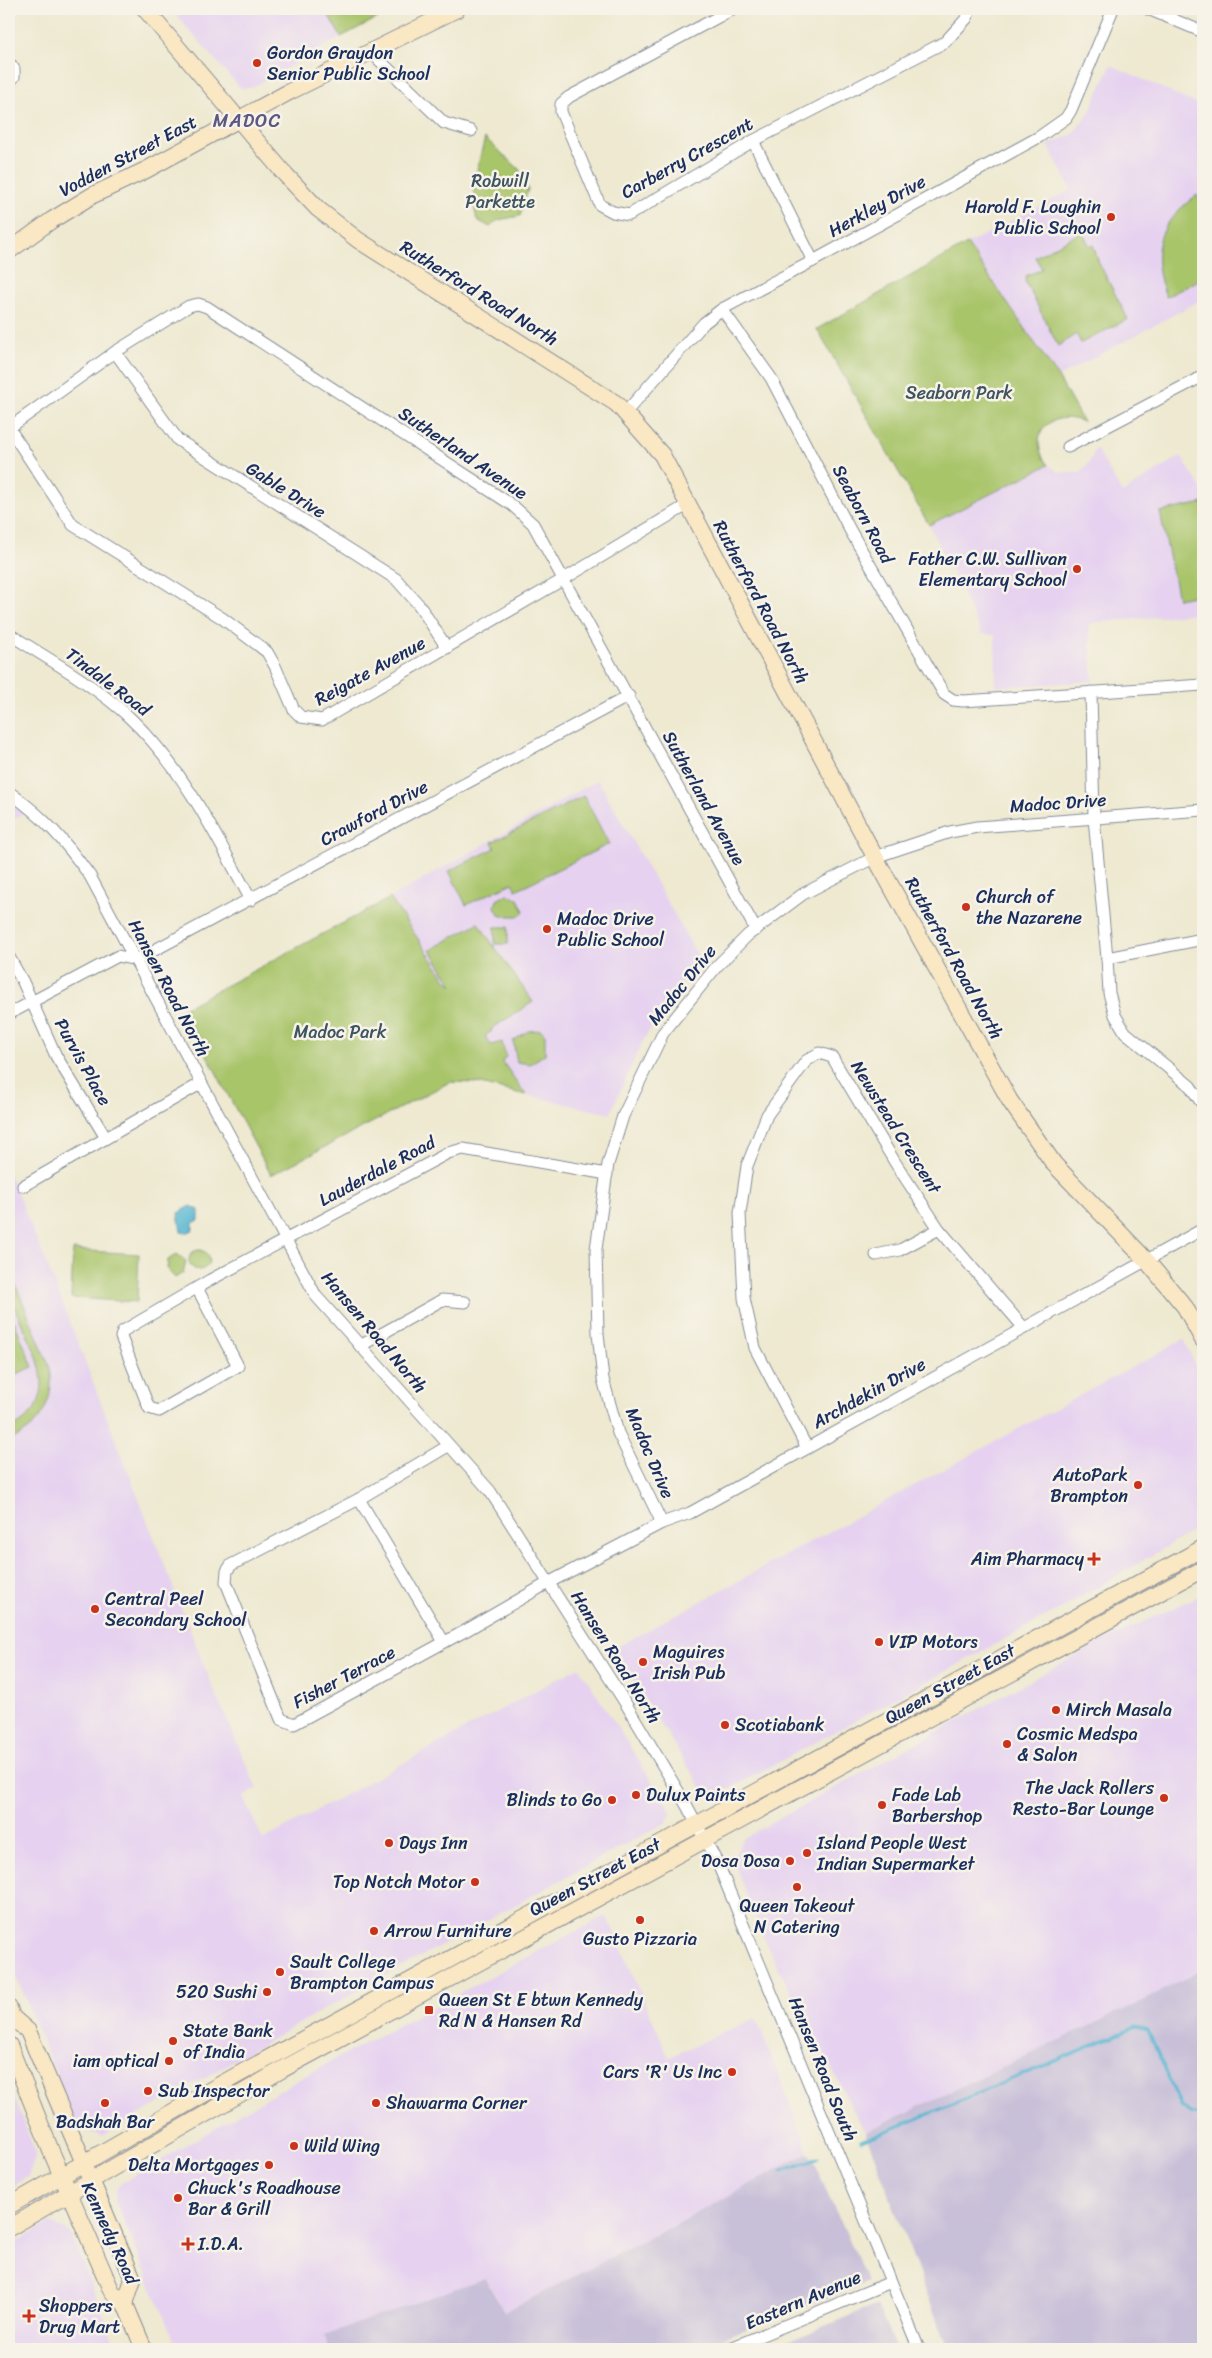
<svg xmlns="http://www.w3.org/2000/svg" width="1212" height="2358" font-family="Sriracha,sans-serif">
  <style>
    .built { fill: #e6d2f0 }
    .industrial { fill: #c8bfd8 }
    .green { fill: #a9c56b; stroke: #627a64 }
    .water { fill: #52b5d1; stroke: #367298 }
    .lines { fill: none; stroke-linecap: round; stroke-linejoin: round }
    .stream { stroke: #52b5d1; stroke-width: 3 }
    .street-casing { stroke: #848c97; stroke-width: 13 }
    .secondary-casing { stroke: #848c97; stroke-width: 18 }
    .street { stroke: #fff; stroke-width: 11 }
    .secondary { stroke: #fae7c3; stroke-width: 16 }
    .poi-dot { fill: #c8321e; stroke: #f7f3e8; stroke-width: 2 }
    .labels { text-anchor: middle; stroke-width: 5; stroke-linejoin: round; paint-order: stroke }
    .poi-label { font-size: 18px; fill: #1b2f5e; stroke: #f7f3e8; text-anchor: start }
    .street-label { font-size: 18px; fill: #1b2f5e; stroke: #f7f3e8 }
    .park-label { font-size: 18px; fill: #3e5461; stroke: #f7f3e8 }
    .neighbourhood-label { font-size: 19px; letter-spacing: 1px; fill: #5c5881; stroke: #f7f3e8 }
  </style>
  <rect width="100%" height="100%" fill="#f7f3e8"/>
  <filter id="ink" filterUnits="userSpaceOnUse"><feTurbulence type="fractalNoise" baseFrequency=".02" numOctaves="2"/><feDisplacementMap in="SourceGraphic" scale="10" xChannelSelector="R" yChannelSelector="G"/><feConvolveMatrix kernelMatrix="1 2 1 2 8 2 1 2 1" color-interpolation-filters="sRGB"/></filter>
  <filter id="wash" filterUnits="userSpaceOnUse"><feTurbulence type="fractalNoise" baseFrequency=".0096" numOctaves="4" result="noise"/><feDisplacementMap in="SourceGraphic" scale="20" xChannelSelector="R" yChannelSelector="G"/><feGaussianBlur stdDeviation="1.12" result="paint"/><feColorMatrix in="noise" values="0 0 0 0 0 0 0 0 0 0 0 0 0 0 0 0 0 1.4 0 .05"/><feComposite in="paint" operator="in"/></filter>
  <g filter="url(#wash)">
    <rect width="100%" height="100%" fill="#eee9d0"/>
    <g class="built">
      <path d="M171,9H325L341,37L251,88H240Z"/>
      <path d="M1111,65L1203,107V299L1058,377L967,244L1071,190L1048,145L1073,134L1090,111Z"/>
      <path d="M1096,448L1122,493L1181,456L1203,491V613L1089,623L1093,681L996,687L995,635L982,634L929,525L1048,465L1059,472L1079,473L1089,463Z"/>
      <path d="M598,780L700,960L667,999L641,1045L610,1114L526,1095L390,898Z"/>
      <path d="M9,801L23,813L9,822Z"/>
      <path d="M9,1173L52,1277L206,1671L257,1789L243,1797L263,1840L579,1667L672,1813L665,1823L332,2005L102,2136L78,2128L9,1959Z"/>
      <path d="M1184,1339L1203,1384V1525L1071,1603L718,1795L703,1790L613,1649Z"/>
      <path d="M1203,1594V1969L1144,2000L865,2132L768,1948L733,1861L742,1839L1101,1642Z"/>
      <path d="M605,1916L608,1918L669,2057L756,2018L809,2152L682,2221L504,2312L486,2278L324,2335L329,2349H178L115,2200L116,2190L121,2183L324,2065Z"/>
      <path d="M9,2084L36,2154L28,2177L9,2188Z"/>
      <path d="M49,2223L70,2232L117,2349H9V2246Z"/>
    </g>
    <g class="industrial">
      <path d="M1203,1969V2349H948L865,2132L1144,2000Z"/>
      <path d="M809,2152L868,2282L695,2349H329L324,2335L485,2278L504,2312L682,2221Z"/>
      <path d="M877,2305L896,2349H769Z"/>
    </g>
    <g class="green">
      <path d="M325,9H395L341,37Z"/>
      <path d="M485,138L519,169L528,189L520,216L498,220L490,227L477,220C469,192 478,165 485,138Z"/>
      <path d="M1197,195L1203,206V278L1166,297C1149,251 1157,224 1197,195Z"/>
      <path d="M1082,232L1090,246L1093,245L1099,263L1128,319L1081,343L1076,334L1058,346L1025,281L1026,276L1042,269L1035,257Z"/>
      <path d="M967,244L1058,377L1083,422C1050,408 1025,436 1048,465L929,525L817,329Z"/>
      <path d="M1203,503V594L1178,599L1160,512Z"/>
      <path d="M584,796L609,844L516,890L512,883L466,905L449,871L495,848L492,842Z"/>
      <path d="M507,894L518,899L524,911L520,916H500L495,907L497,900Z"/>
      <path d="M390,898L447,981L453,985L430,950L478,923L533,1002L491,1029L492,1031L485,1036L491,1045L502,1042L506,1057L502,1061L526,1095L476,1083L450,1082L271,1175L182,1009Z"/>
      <rect x="495" y="927" width="13" height="17"/>
      <path d="M541,1030L545,1034V1054L530,1064L517,1062L513,1041L528,1031Z"/>
      <circle cx="199" cy="1260" r="10"/>
      <path d="M73,1250L139,1254L137,1302L71,1298Z"/>
      <path d="M177,1254L186,1261L183,1273L175,1278L167,1270L168,1260Z"/>
      <path d="M9,1269L50,1368C56,1398 39,1431 9,1440V1429C19,1425 26,1419 33,1411C60,1374 18,1328 9,1292C7,1285 9,1276 9,1269Z"/>
      <path d="M9,1309L33,1367L9,1377Z"/>
    </g>
    <path class="water" d="M191,1206L199,1210V1220L193,1223V1230L186,1233L181,1232L178,1213Z"/>
    <g class="lines">
      <g class="stream">
        <path d="M861,2141L917,2119L1136,2027L1148,2030L1181,2106L1190,2113L1203,2116"/>
        <path d="M782,2171L818,2158"/>
      </g>
    </g>
  </g>
  <g filter="url(#ink)">
    <g class="lines">
      <g class="street-casing">
        <g id="street">
          <path d="M733,9L569,97L561,104V112L600,205L613,212L629,215L753,141L945,42L967,18L970,9"/>
          <path d="M1148,9L1203,32"/>
          <path d="M371,52L444,123L471,131"/>
          <path d="M9,63L14,69V77L9,82"/>
          <path d="M753,141L813,261"/>
          <path d="M722,309L771,378L850,530L944,694L953,700L963,701L1203,685"/>
          <path d="M115,352L178,440L396,579L419,605L447,648"/>
          <path d="M626,412L704,323L722,309L813,261L1039,137L1066,118L1071,110L1113,9"/>
          <path d="M9,428L115,352L189,306L198,304L207,307L512,505L533,524L756,930"/>
          <path d="M9,428L73,525L222,618L254,642L267,652L275,666L294,710L301,717L322,720L564,579L687,505"/>
          <path d="M1068,447L1203,376"/>
          <path d="M9,634C47,658 98,687 130,718C184,769 216,836 251,900"/>
          <path d="M1091,692L1094,818L1107,958L1109,993L1115,1015L1125,1032L1190,1086L1203,1105"/>
          <path d="M9,792C45,818 64,840 90,876L316,1296L490,1491L626,1704L687,1806L718,1864L919,2349"/>
          <path d="M9,957L23,982L56,1056L106,1138"/>
          <path d="M1107,958L1203,939"/>
          <path d="M136,960L629,696"/>
          <path d="M9,1014L118,956L136,960"/>
          <path d="M23,1186L200,1084"/>
          <path d="M876,1255L900,1250L939,1229"/>
          <path d="M197,1288L238,1366L159,1411L149,1408L121,1337L123,1331L210,1280L448,1153L463,1149L607,1174"/>
          <path d="M360,1346L442,1300L465,1302"/>
          <path d="M448,1446L359,1499L231,1565L227,1571L226,1582L281,1719L294,1724L465,1631L548,1583L662,1523L690,1513L1203,1229"/>
          <path d="M807,1448L755,1348L744,1298L740,1213L747,1166L767,1115L806,1061L819,1053L832,1057L896,1164L939,1229L1024,1328"/>
          <path d="M359,1499L444,1642"/>
          <path d="M662,1523L618,1433L603,1379L598,1333L596,1249L608,1164L623,1116L663,1033L717,966L748,935L803,894L875,857L950,832L977,827L1203,810"/>
          <path d="M728,2349L891,2282"/>
        </g>
      </g>
      <g class="secondary-casing">
        <g id="secondary">
          <path d="M145,9L283,172L318,209L358,240L617,404L662,455L875,857L1010,1101L1054,1164L1146,1260L1185,1307L1203,1340"/>
          <path d="M9,251L52,220L93,195L146,170L289,92L457,9"/>
          <path d="M9,2008L12,2017L28,2031L133,2279L125,2304"/>
          <path d="M9,2045L51,2151L112,2292L125,2304L144,2349"/>
          <path d="M9,2206L223,2083L1203,1548"/>
          <path d="M9,2228L283,2069L1203,1569"/>
        </g>
      </g>
      <use href="#street" class="street"/>
      <use href="#secondary" class="secondary"/>
    </g>
  </g>
  <g class="poi-dot">
    <circle cx="257" cy="63" r="5"/>
    <circle cx="1111" cy="217" r="5"/>
    <circle cx="1077" cy="569" r="5"/>
    <circle cx="966" cy="907" r="5"/>
    <circle cx="547" cy="929" r="5"/>
    <circle cx="1138" cy="1485" r="5"/>
    <path d="M1091.5 1551.5h5v5h5v5h-5v5h-5v-5h-5v-5h5z"/>
    <circle cx="95" cy="1609" r="5"/>
    <circle cx="879" cy="1642" r="5"/>
    <circle cx="643" cy="1662" r="5"/>
    <circle cx="1056" cy="1710" r="5"/>
    <circle cx="725" cy="1725" r="5"/>
    <circle cx="1007" cy="1744" r="5"/>
    <circle cx="636" cy="1795" r="5"/>
    <circle cx="1164" cy="1798" r="5"/>
    <circle cx="612" cy="1800" r="5"/>
    <circle cx="882" cy="1805" r="5"/>
    <circle cx="389" cy="1843" r="5"/>
    <circle cx="807" cy="1853" r="5"/>
    <circle cx="790" cy="1861" r="5"/>
    <circle cx="475" cy="1882" r="5"/>
    <circle cx="797" cy="1887" r="5"/>
    <circle cx="640" cy="1920" r="5"/>
    <circle cx="374" cy="1931" r="5"/>
    <circle cx="280" cy="1972" r="5"/>
    <circle cx="267" cy="1992" r="5"/>
    <rect x="424" y="2005" width="10" height="10" rx="2.5"/>
    <circle cx="173" cy="2041" r="5"/>
    <circle cx="169" cy="2061" r="5"/>
    <circle cx="732" cy="2072" r="5"/>
    <circle cx="148" cy="2091" r="5"/>
    <circle cx="105" cy="2103" r="5"/>
    <circle cx="376" cy="2103" r="5"/>
    <circle cx="294" cy="2146" r="5"/>
    <circle cx="269" cy="2165" r="5"/>
    <circle cx="178" cy="2198" r="5"/>
    <path d="M185.5 2236.5h5v5h5v5h-5v5h-5v-5h-5v-5h5z"/>
    <path d="M26.5 2308.5h5v5h5v5h-5v5h-5v-5h-5v-5h5z"/>
  </g>
  <g class="labels">
    <g class="poi-label">
      <text x="267" y="59">Gordon Graydon<tspan x="267" dy="21">Senior Public School</tspan></text>
      <text x="1101" y="213" text-anchor="end">Harold F. Loughin<tspan x="1101" dy="21">Public School</tspan></text>
      <text x="1067" y="565" text-anchor="end">Father C.W. Sullivan<tspan x="1067" dy="21">Elementary School</tspan></text>
      <text x="976" y="903">Church of<tspan x="976" dy="21">the Nazarene</tspan></text>
      <text x="557" y="925">Madoc Drive<tspan x="557" dy="21">Public School</tspan></text>
      <text x="1128" y="1481" text-anchor="end">AutoPark<tspan x="1128" dy="21">Brampton</tspan></text>
      <text x="1084" y="1565" text-anchor="end">Aim Pharmacy</text>
      <text x="105" y="1605">Central Peel<tspan x="105" dy="21">Secondary School</tspan></text>
      <text x="889" y="1648">VIP Motors</text>
      <text x="653" y="1658">Maguires<tspan x="653" dy="21">Irish Pub</tspan></text>
      <text x="1066" y="1716">Mirch Masala</text>
      <text x="735" y="1731">Scotiabank</text>
      <text x="1017" y="1740">Cosmic Medspa<tspan x="1017" dy="21">&amp; Salon</tspan></text>
      <text x="1154" y="1794" text-anchor="end">The Jack Rollers<tspan x="1154" dy="21">Resto-Bar Lounge</tspan></text>
      <text x="646" y="1801">Dulux Paints</text>
      <text x="892" y="1801">Fade Lab<tspan x="892" dy="21">Barbershop</tspan></text>
      <text x="602" y="1806" text-anchor="end">Blinds to Go</text>
      <text x="399" y="1849">Days Inn</text>
      <text x="817" y="1849">Island People West<tspan x="817" dy="21">Indian Supermarket</tspan></text>
      <text x="780" y="1867" text-anchor="end">Dosa Dosa</text>
      <text x="465" y="1888" text-anchor="end">Top Notch Motor</text>
      <text x="797" y="1912" text-anchor="middle">Queen Takeout<tspan x="797" dy="21">N Catering</tspan></text>
      <text x="384" y="1937">Arrow Furniture</text>
      <text x="640" y="1945" text-anchor="middle">Gusto Pizzaria</text>
      <text x="290" y="1968">Sault College<tspan x="290" dy="21">Brampton Campus</tspan></text>
      <text x="257" y="1998" text-anchor="end">520 Sushi</text>
      <text x="439" y="2006">Queen St E btwn Kennedy<tspan x="439" dy="21">Rd N &amp; Hansen Rd</tspan></text>
      <text x="183" y="2037">State Bank<tspan x="183" dy="21">of India</tspan></text>
      <text x="159" y="2067" text-anchor="end">iam optical</text>
      <text x="722" y="2078" text-anchor="end">Cars 'R' Us Inc</text>
      <text x="158" y="2097">Sub Inspector</text>
      <text x="386" y="2109">Shawarma Corner</text>
      <text x="105" y="2128" text-anchor="middle">Badshah Bar</text>
      <text x="304" y="2152">Wild Wing</text>
      <text x="259" y="2171" text-anchor="end">Delta Mortgages</text>
      <text x="188" y="2194">Chuck's Roadhouse<tspan x="188" dy="21">Bar &amp; Grill</tspan></text>
      <text x="198" y="2250">I.D.A.</text>
      <text x="39" y="2312">Shoppers<tspan x="39" dy="21">Drug Mart</tspan></text>
    </g>
    <g class="street-label">
      <text transform="translate(128 156) rotate(-28)" y="6">Vodden Street East</text>
      <text transform="translate(687 158) rotate(-29)" y="6">Carberry Crescent</text>
      <text transform="translate(877 206) rotate(-29)" y="6">Herkley Drive</text>
      <text transform="translate(479 293) rotate(32)" y="6">Rutherford Road North</text>
      <text transform="translate(463 453) rotate(34)" y="6">Sutherland Avenue</text>
      <text transform="translate(286 490) rotate(32)" y="6">Gable Drive</text>
      <text transform="translate(863 514) rotate(62)" y="6">Seaborn Road</text>
      <text transform="translate(761 602) rotate(62)" y="6">Rutherford Road North</text>
      <text transform="translate(370 671) rotate(-29)" y="6">Reigate Avenue</text>
      <text transform="translate(108 682) rotate(37)" y="6">Tindale Road</text>
      <text transform="translate(704 798) rotate(61)" y="6">Sutherland Avenue</text>
      <text transform="translate(1058 803) rotate(-4)" y="6">Madoc Drive</text>
      <text transform="translate(374 813) rotate(-28)" y="6">Crawford Drive</text>
      <text transform="translate(954 958) rotate(61)" y="6">Rutherford Road North</text>
      <text transform="translate(682 985) rotate(-51)" y="6">Madoc Drive</text>
      <text transform="translate(169 988) rotate(62)" y="6">Hansen Road North</text>
      <text transform="translate(83 1062) rotate(61)" y="6">Purvis Place</text>
      <text transform="translate(896 1127) rotate(58)" y="6">Newstead Crescent</text>
      <text transform="translate(377 1171) rotate(-28)" y="6">Lauderdale Road</text>
      <text transform="translate(374 1332) rotate(50)" y="6">Hansen Road North</text>
      <text transform="translate(869 1393) rotate(-29)" y="6">Archdekin Drive</text>
      <text transform="translate(650 1453) rotate(67)" y="6">Madoc Drive</text>
      <text transform="translate(616 1657) rotate(58)" y="6">Hansen Road North</text>
      <text transform="translate(344 1677) rotate(-28)" y="6">Fisher Terrace</text>
      <text transform="translate(950 1684) rotate(-29)" y="6">Queen Street East</text>
      <text transform="translate(595 1877) rotate(-28)" y="6">Queen Street East</text>
      <text transform="translate(823 2069) rotate(68)" y="6">Hansen Road South</text>
      <text transform="translate(110 2233) rotate(65)" y="6">Kennedy Road</text>
      <text transform="translate(803 2300) rotate(-23)" y="6">Eastern Avenue</text>
    </g>
    <g class="park-label">
      <text x="500" y="187">Robwill<tspan x="500" dy="21">Parkette</tspan></text>
      <text x="959" y="399">Seaborn Park</text>
      <text x="340" y="1038">Madoc Park</text>
    </g>
    <g class="neighbourhood-label">
      <text x="247" y="127">MADOC</text>
    </g>
  </g>
  <rect width="1212" height="2358" fill="none" stroke="#f7f3e8" stroke-width="30"/>
</svg>
